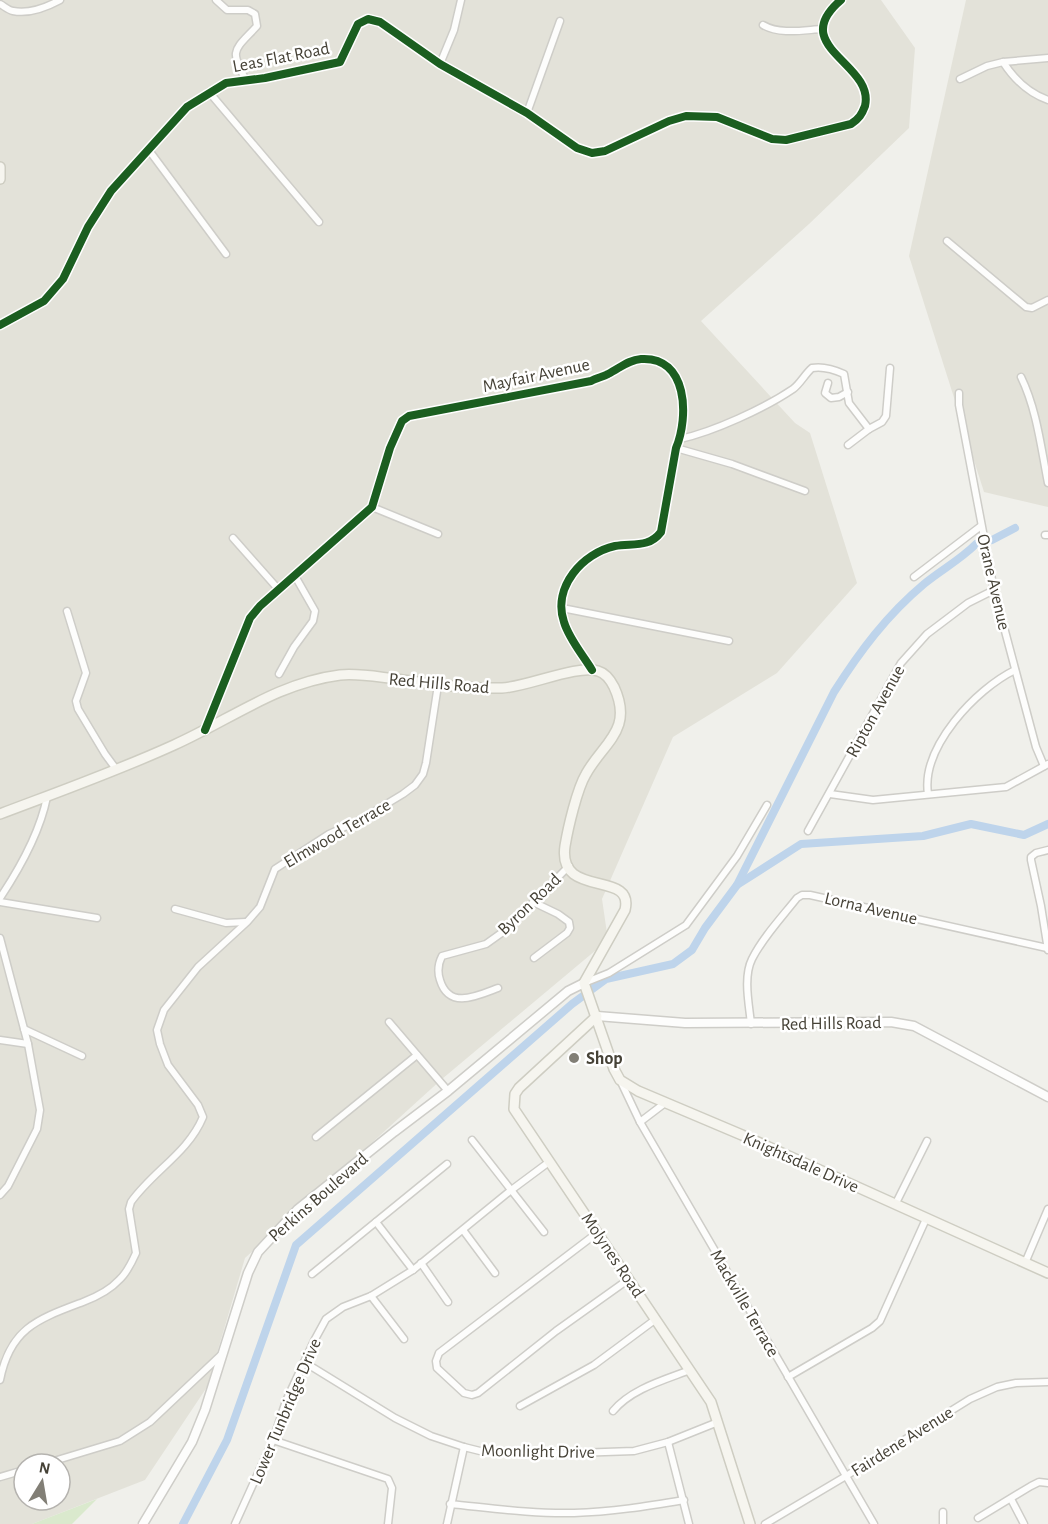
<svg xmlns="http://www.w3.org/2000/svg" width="1048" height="1524" font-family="'Alegreya Sans',sans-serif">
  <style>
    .residential { fill: #e3e2d9; fill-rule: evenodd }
    .green { fill: #dae9cd }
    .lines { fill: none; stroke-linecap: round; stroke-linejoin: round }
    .canal { stroke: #bed4eb; stroke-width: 8 }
    .minor-casing { stroke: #cecdc8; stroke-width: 9 }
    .tertiary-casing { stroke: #cecdc8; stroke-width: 11 }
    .secondary-casing { stroke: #cecdc2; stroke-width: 12 }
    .minor { stroke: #fdfdfc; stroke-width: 6 }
    .tertiary { stroke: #fdfdfc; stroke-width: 8 }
    .secondary { stroke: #f6f5ef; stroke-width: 9 }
    .cycleway-casing { stroke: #fff; stroke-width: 11 }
    .cycleway { stroke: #1b5e20; stroke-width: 8 }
    .poi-dot { fill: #827f76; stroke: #fff; stroke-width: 2 }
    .labels { text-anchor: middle; stroke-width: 5; stroke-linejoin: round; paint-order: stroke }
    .street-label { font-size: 18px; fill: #464237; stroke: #fff }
    .poi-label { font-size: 18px; font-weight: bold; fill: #464237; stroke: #fff; text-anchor: start }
  </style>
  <rect width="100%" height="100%" fill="#f0f0eb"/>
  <g class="residential">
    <path d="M0,0H881L915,48L909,128L809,224L701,321L795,423L810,433L857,583L777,673L673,737L602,899L608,940L442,1079L245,1258L207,1387L145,1480L32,1524H0ZM24,1464H60V1500H24Z"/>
    <path d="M966,0H1048V507L984,492L909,256Z"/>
  </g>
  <path class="green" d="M97,1499L72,1524H32Z"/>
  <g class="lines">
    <g class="canal">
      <path d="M992,540L1015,528"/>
      <path d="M737,885L801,844L923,836L971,824L1024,835L1048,824"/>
      <path d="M183,1524L227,1440L296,1245L572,1004L606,979L673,964L692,950L705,928L737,885L834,692C860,651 887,615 924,584C941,570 960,560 976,544"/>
    </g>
    <g class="minor-casing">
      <g id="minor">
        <path d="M216,0L227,10H248L255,14L257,26C234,51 229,49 246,80"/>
        <path d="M0,4C4,6 8,10 13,11C28,14 47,7 60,0"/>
        <path d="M763,25C780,35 804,30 822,29"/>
        <path d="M1003,62C1014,79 1028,93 1048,100"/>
        <path d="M440,64L454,30L461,0"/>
        <path d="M960,79L987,66L1003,62L1048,58"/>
        <path d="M209,92L319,222"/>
        <path d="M527,113L560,21"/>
        <path d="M148,149L226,254"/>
        <path d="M947,241L1026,307L1032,308L1048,300"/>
        <path d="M0,325L44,301L63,279L88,227L111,191L187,107L226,83L265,78L340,62L358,24L368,19L380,22L440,64L527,113L577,148L592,153L605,151L669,121L686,116L717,117L772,139L786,140L851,124C859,119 862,114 865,106C875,63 786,47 841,0"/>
        <path d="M1021,377C1037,410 1041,448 1048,483"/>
        <path d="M828,383L825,393L831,398L839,397L848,392"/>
        <path d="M959,393V405L994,590L1036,747L1044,766"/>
        <path d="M869,429L882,422L886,416L890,368"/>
        <path d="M680,439C713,432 765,408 793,389C800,384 805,374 812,368C823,366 833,369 844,374L849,403L869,429L848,445"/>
        <path d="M676,448L732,464L805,491"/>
        <path d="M372,507L438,534"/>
        <path d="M1045,535H1048"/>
        <path d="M233,538L279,590"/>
        <path d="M914,577L981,526"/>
        <path d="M562,608L729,641"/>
        <path d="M67,611L86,673L76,701L78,709L105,754L116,769"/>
        <path d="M279,674L294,647L313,621L315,611L295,576"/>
        <path d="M206,730L250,618L260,606L372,507L390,448L402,421L409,416L591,381C596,378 603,377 608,374C620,368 628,360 641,359C688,356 689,417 676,448L661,532C649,548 633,543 615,546C583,553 552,587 564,622C569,639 583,655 592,670"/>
        <path d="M830,794L873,800L1006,787L1048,764"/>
        <path d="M928,794C921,747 976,689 1015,670"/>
        <path d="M808,831L901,663L927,634L968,603L994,590"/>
        <path d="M0,898C20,868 40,832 47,797"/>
        <path d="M0,902L97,918"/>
        <path d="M533,902L558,914L569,922L570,928L567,933L534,958"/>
        <path d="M175,909L226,923L246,922"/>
        <path d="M0,938L28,1044L40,1110L37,1129L8,1186L0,1195"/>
        <path d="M1048,950L1041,906L1031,860V857L1036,853L1048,850"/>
        <path d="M584,983L609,973L686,925L737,856L767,805"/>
        <path d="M498,988C477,996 449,1010 440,980C437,971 438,964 442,956L486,944L507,929L569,866"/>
        <path d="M389,1022L448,1091"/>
        <path d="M751,1024C749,1004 743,977 752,959C763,937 782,917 797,898L802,895H810L1047,948"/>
        <path d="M24,1029L82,1056"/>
        <path d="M0,1040L28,1044"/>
        <path d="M621,1082L640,1122L874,1524"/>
        <path d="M640,1122L665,1103"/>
        <path d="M316,1137L417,1055"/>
        <path d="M472,1140L544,1232"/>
        <path d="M895,1205L927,1141"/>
        <path d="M376,1222L413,1270"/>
        <path d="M463,1230L495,1273"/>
        <path d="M597,1233L439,1353L436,1361L437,1368L464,1393L472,1395L478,1393L556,1331L629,1279"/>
        <path d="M421,1263L448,1302"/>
        <path d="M1025,1263L1048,1209"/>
        <path d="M312,1274L447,1164"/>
        <path d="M371,1296L404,1339"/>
        <path d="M304,1362L395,1418L431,1436L464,1447L480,1451L547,1454L634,1451L668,1442L718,1422"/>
        <path d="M788,1377L872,1328L880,1321L926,1219"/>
        <path d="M0,1380C10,1328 38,1319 83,1302C96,1297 110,1290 119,1280C127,1273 132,1262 136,1253L129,1209L131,1202C153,1171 188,1153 203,1117L198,1105L168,1065L160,1044L157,1030L164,1010L198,967L247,922L260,907L275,869L329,834L360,820L403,794L415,785L423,774L426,763L438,685"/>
        <path d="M520,1406L594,1365L656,1319"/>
        <path d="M613,1411C631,1389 664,1380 690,1370"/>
        <path d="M273,1440L388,1479L392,1488L388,1524"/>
        <path d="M668,1442L689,1524"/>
        <path d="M44,1464L120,1441L150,1422L221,1355"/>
        <path d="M0,1477L24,1470"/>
        <path d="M1011,1499L1024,1524"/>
        <path d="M450,1504C491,1508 533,1514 574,1513C611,1512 648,1506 684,1500"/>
        <path d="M978,1518L1031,1486L1039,1482L1048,1483"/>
        <path d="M235,1524L273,1440L286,1401L314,1341L326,1319L343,1307L371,1296L413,1270L510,1191L549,1162"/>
        <path d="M447,1524L464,1447"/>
        <path d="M765,1524L846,1476L970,1399L997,1387L1016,1383L1048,1382"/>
        <path d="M943,1524V1512"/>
      </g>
    </g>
    <g class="tertiary-casing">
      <g id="tertiary">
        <path d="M597,1016L685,1023L891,1022L914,1026L1048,1097"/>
        <path d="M143,1524L192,1442L205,1410L248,1273L258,1252L298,1209L394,1132L448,1091L568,991L584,983"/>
      </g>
    </g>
    <g class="secondary-casing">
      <g id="secondary">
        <path d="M0,167V179"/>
        <path d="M0,814C58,792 117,771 174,745C230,720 277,683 340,675C358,673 378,677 396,679C431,684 467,689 502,688C527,687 578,664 598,671C605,673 611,681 614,687C634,730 603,743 586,774C577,789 568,828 565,846C557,900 635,869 625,910L584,983L614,1069L620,1080L638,1091L742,1135L1048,1273"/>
        <path d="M597,1016L519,1088L515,1094L514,1109L711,1402L750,1524"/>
      </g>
    </g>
    <use href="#minor" class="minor"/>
    <use href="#tertiary" class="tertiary"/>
    <use href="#secondary" class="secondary"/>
    <g class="cycleway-casing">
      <g id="cycleway">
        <path d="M0,325L44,301L63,279L88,227L111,191L187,107L226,83L265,78L340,62L358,24L368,19L380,22L440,64L527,113L577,148L592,153L605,151L669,121L686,116L717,117L772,139L786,140L851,124C859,119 862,114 865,106C875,63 786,47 841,0"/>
        <path d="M205,730L250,618L260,606L372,507L390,448L402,421L409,416L591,381C596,378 603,377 608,374C620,368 628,360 641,359C688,356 689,417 676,448L661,532C649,548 633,543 615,546C583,553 552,587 564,622C569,639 583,655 592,670"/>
      </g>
    </g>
    <use href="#cycleway" class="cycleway"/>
  </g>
  <circle class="poi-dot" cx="574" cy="1058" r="6"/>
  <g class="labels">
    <g class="street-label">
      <text transform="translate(281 57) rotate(-11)" y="6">Leas Flat Road</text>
      <text transform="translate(536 375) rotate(-12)" y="6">Mayfair Avenue</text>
      <text transform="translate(994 582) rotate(77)" y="6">Orane Avenue</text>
      <text transform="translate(439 683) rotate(5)" y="6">Red Hills Road</text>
      <text transform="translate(875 711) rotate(-61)" y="6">Ripton Avenue</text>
      <text transform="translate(337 833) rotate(-30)" y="6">Elmwood Terrace</text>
      <text transform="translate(529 904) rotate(-44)" y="6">Byron Road</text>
      <text transform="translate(871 908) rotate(13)" y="6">Lorna Avenue</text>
      <text transform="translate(831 1023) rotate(-1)" y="6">Red Hills Road</text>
      <text transform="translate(801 1162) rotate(24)" y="6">Knightsdale Drive</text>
      <text transform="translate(318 1197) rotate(-41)" y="6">Perkins Boulevard</text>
      <text transform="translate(613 1255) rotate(56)" y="6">Molynes Road</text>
      <text transform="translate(745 1303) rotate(60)" y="6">Mackville Terrace</text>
      <text transform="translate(285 1411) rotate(-67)" y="6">Lower Tunbridge Drive</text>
      <text transform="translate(902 1441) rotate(-32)" y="6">Fairdene Avenue</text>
      <text transform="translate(538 1451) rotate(1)" y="6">Moonlight Drive</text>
    </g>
    <g class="poi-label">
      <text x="586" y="1064">Shop</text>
    </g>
  </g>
  <g transform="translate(42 1482) rotate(11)"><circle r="28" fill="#ffffff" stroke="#b5b3af" stroke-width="1.5"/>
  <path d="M0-4.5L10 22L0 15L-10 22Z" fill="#827f76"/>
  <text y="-9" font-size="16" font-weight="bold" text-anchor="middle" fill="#464237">N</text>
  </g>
</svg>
